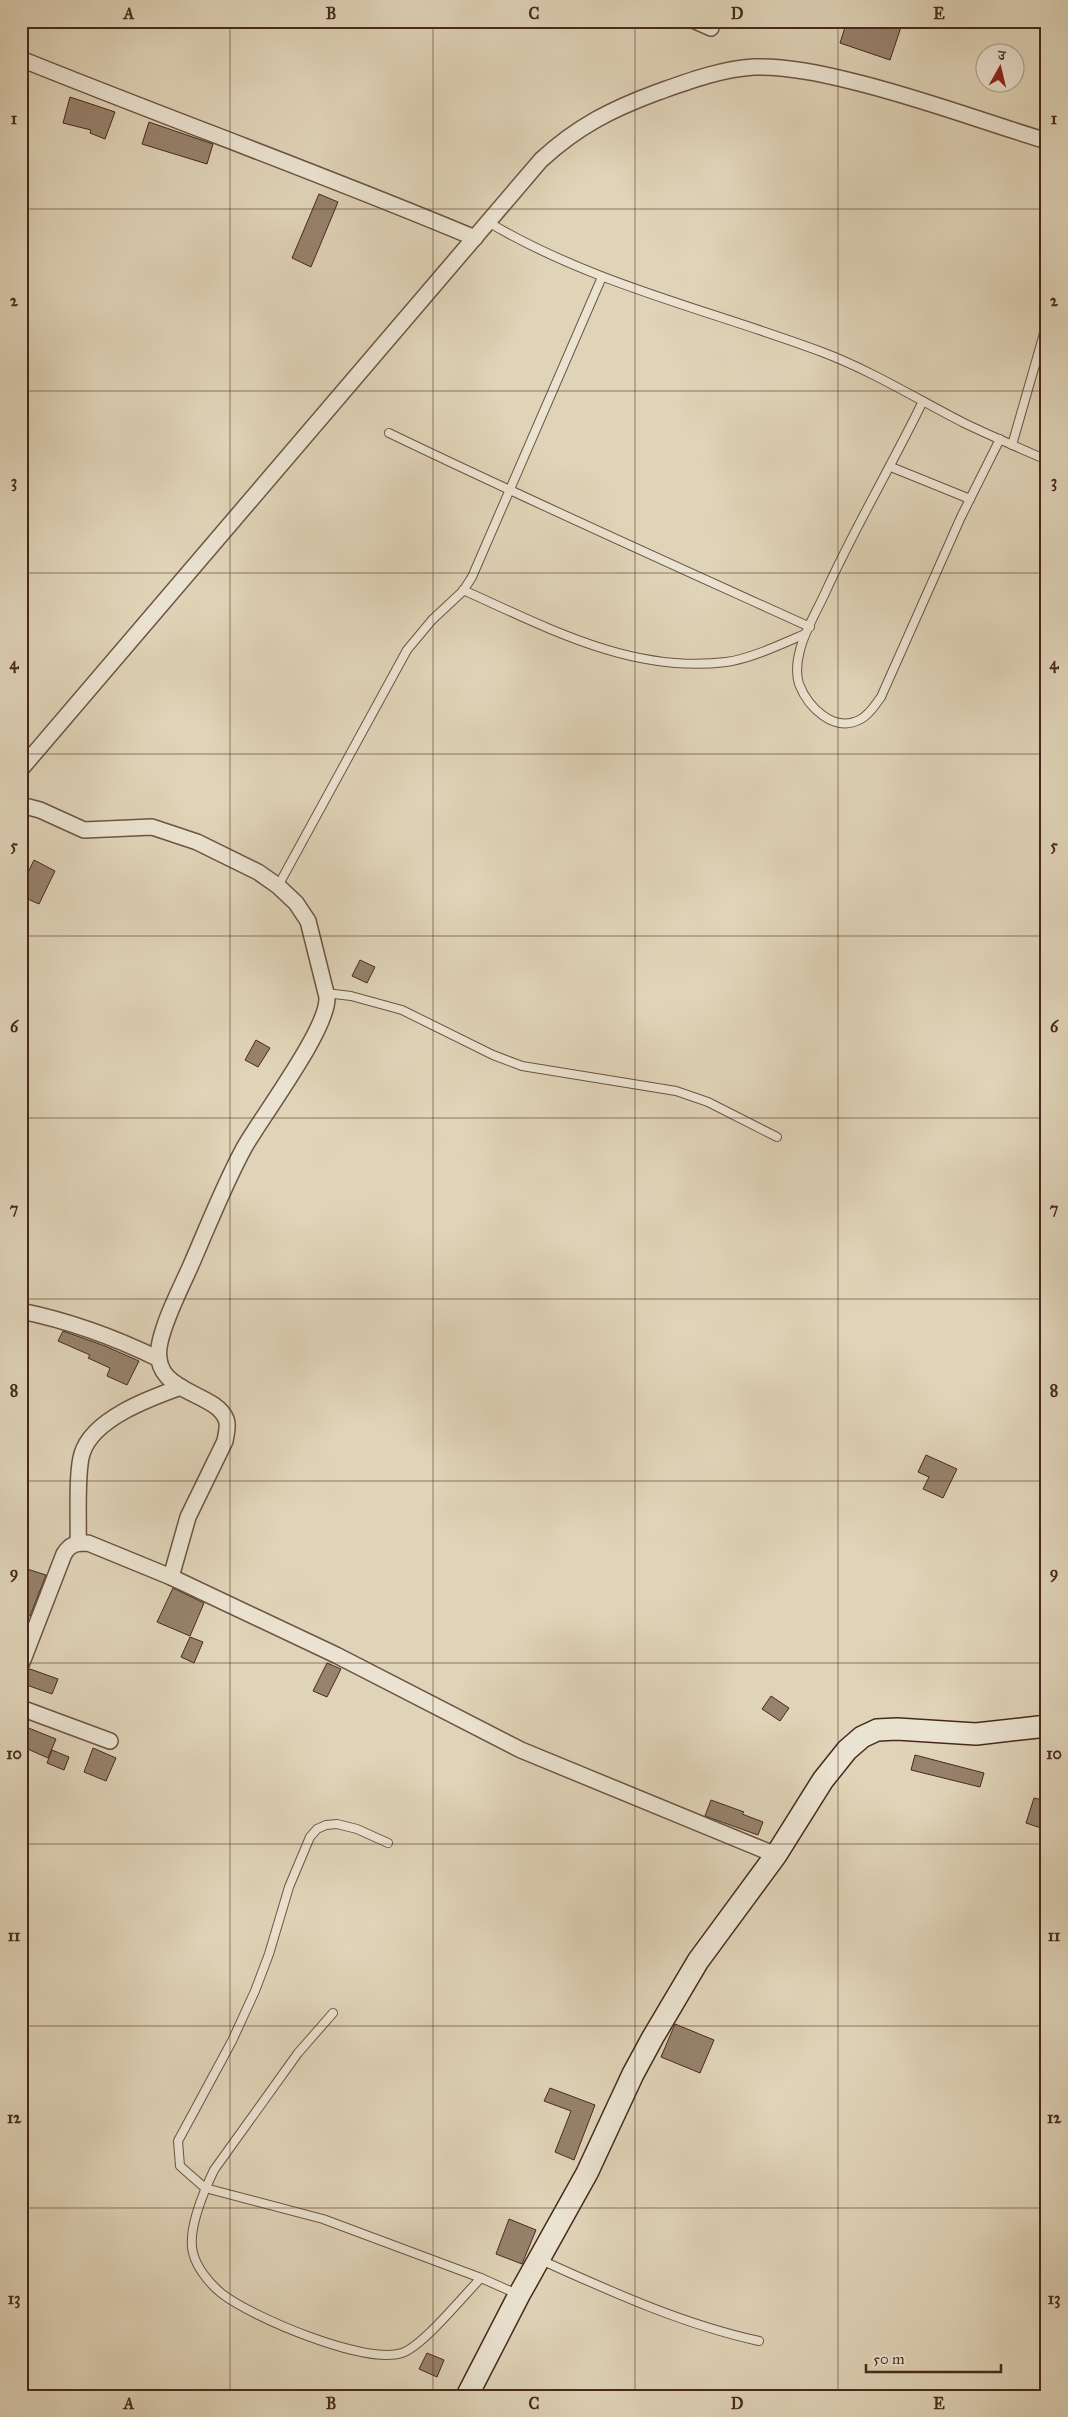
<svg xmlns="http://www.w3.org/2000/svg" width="1068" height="2417" font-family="'IM FELL Great Primer','Noto Serif Devanagari',serif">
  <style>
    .building { fill: #97826d; stroke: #47291c }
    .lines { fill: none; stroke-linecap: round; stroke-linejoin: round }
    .lane-casing { stroke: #6d5443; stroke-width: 10 }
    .street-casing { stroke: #6d5443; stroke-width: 18 }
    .secondary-casing { stroke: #47291c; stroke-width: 24 }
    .lane { stroke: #ebe3d1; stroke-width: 8 }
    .street { stroke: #ebe3d1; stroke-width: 15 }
    .secondary { stroke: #ebe3d1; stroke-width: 21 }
    .grid { fill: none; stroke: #47291c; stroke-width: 1; stroke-opacity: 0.55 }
    .neatline { fill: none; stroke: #47291c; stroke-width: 2 }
    .grid-label { font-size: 16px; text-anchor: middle; font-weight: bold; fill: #47291c }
  </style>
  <rect width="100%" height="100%" fill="#e0d4b8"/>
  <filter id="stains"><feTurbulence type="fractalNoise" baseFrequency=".004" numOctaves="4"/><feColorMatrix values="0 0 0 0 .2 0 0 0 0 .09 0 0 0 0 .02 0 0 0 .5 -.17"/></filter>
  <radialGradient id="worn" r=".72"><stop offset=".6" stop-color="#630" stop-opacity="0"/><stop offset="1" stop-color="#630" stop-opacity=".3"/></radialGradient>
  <g class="building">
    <path d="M847,21H903L890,60L840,43Z"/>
    <path d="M70,97L115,112L105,139L90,133L91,130L63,123Z"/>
    <path d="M149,122L213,144L207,164L142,144Z"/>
    <path d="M319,194L338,202L311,267L292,258Z"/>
    <path d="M34,860L55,871L39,904L21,896V887Z"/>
    <path d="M360,960L375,967L367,983L352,976Z"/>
    <path d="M256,1040L270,1048L258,1067L245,1060Z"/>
    <path d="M63,1331L105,1346L139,1361L127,1385L107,1376L110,1368L88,1358L90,1355L58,1341Z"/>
    <path d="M926,1455L957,1469L943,1498L923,1489L929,1477L918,1472Z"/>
    <path d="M24,1568L46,1575L30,1616L21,1613V1577Z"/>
    <path d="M173,1588L204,1603L190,1636L157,1622Z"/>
    <path d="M190,1637L203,1642L194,1663L181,1657Z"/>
    <path d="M327,1663L341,1669L327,1697L313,1691Z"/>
    <path d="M30,1669L58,1679L52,1694L21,1683V1674Z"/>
    <path d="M771,1696L789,1708L780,1721L762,1709Z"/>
    <path d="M21,1725L56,1739L48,1758L21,1746Z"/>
    <path d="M93,1748L116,1758L106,1781L84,1772Z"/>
    <path d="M52,1750L69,1757L64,1770L47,1763Z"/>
    <path d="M915,1755L984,1773L980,1787L911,1770Z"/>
    <path d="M1034,1798L1047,1801V1830L1026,1823Z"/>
    <path d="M711,1800L744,1812L742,1814L763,1822L758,1835L705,1816Z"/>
    <path d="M675,2024L714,2040L700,2073L661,2057Z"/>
    <path d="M550,2088L595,2105L574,2160L555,2152L571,2111L544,2101Z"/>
    <path d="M509,2219L536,2230L522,2264L496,2254Z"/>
    <path d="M427,2353L444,2360L437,2377L419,2369Z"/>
  </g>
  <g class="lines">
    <g class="lane-casing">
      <g id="lane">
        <path d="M488,222C592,284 710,310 822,352C872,371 917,399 964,423C991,436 1019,448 1047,460"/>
        <path d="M923,401C892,465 855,527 826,591C817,611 805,630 800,650C797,661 796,674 799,684C808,707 834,734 861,719C870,714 875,705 881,697L961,517L1000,439"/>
        <path d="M389,433C528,500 669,563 810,627"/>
        <path d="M1012,445L1047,323"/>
        <path d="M891,467L970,499"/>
        <path d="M463,590C546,627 632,674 726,662C750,659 782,644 805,634"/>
        <path d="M1046,751L1047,750"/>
        <path d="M278,886L407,650L432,620L463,591L472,577L602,277"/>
        <path d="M326,993L351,996L402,1010L493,1055L522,1066L676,1091L708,1102L777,1137"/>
        <path d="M388,1843L357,1829L337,1824L326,1825L317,1829L310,1837L289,1887L269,1954L255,1991L232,2041L178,2141L180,2166L205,2188L323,2219L481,2278L517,2294"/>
        <path d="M333,2013L298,2053L214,2170C204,2191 187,2230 193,2253C197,2268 209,2283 221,2293C251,2317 365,2365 402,2353C424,2345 463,2296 481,2278"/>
        <path d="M541,2260C612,2292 682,2324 759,2341"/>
      </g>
    </g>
    <g class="street-casing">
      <g id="street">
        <path d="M695,21L711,28"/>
        <path d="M21,59C172,120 325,175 475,238"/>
        <path d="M21,769L541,160C578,126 612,109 658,92C689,81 721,69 754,67C786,66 820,73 851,81C918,97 981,121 1047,141"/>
        <path d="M21,805L40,810L84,830L152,827L197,842L258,872L278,886L296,903L308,921L327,997C329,1028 262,1116 244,1148C224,1185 208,1226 191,1265C180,1290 166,1316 160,1342C148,1394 214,1390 226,1419C229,1426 226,1434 225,1441L188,1517L171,1577"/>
        <path d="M21,1311C70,1321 114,1337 159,1359"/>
        <path d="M78,1543C79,1521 76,1473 82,1454C92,1419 150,1398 181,1387"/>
        <path d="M21,1665L64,1554C70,1544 76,1543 88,1543L171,1577L336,1655L521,1750L776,1855"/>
        <path d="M21,1708L110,1741"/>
      </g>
    </g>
    <g class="secondary-casing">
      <path id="secondary" d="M467,2396L519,2295L587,2173L633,2074L653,2037L698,1961L776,1855L823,1780L847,1750L862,1737L877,1730L897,1729L976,1734L1047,1726"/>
    </g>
    <use href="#lane" class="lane"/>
    <use href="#street" class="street"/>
    <use href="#secondary" class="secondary"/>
  </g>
  <path class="grid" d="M230,21V2396M433,21V2396M635,21V2396M838,21V2396M21,209H1047M21,391H1047M21,573H1047M21,754H1047M21,936H1047M21,1118H1047M21,1299H1047M21,1481H1047M21,1663H1047M21,1844H1047M21,2026H1047M21,2208H1047"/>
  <rect width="1068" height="2417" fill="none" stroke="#e0d4b8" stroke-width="55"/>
  <g transform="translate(1000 68) rotate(8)"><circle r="24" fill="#ebe3d1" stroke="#a99989"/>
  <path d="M0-4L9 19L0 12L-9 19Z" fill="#8f2418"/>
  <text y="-8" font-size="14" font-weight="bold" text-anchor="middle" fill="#47291c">उ</text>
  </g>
  <path d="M866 2364v8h135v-8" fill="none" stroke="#47291c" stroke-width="2.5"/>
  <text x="873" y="2364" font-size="15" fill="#47291c" stroke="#ebe3d1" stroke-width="4" paint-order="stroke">50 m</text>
  <rect x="28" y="28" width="1012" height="2362" class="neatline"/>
  <g class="grid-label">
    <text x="129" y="19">A</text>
    <text x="331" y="19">B</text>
    <text x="534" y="19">C</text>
    <text x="737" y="19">D</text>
    <text x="939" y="19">E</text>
    <text x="14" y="124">1</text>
    <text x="1054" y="124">1</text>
    <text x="14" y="306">2</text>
    <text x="1054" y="306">2</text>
    <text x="14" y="487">3</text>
    <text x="1054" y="487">3</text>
    <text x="14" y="669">4</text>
    <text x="1054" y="669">4</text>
    <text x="14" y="851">5</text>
    <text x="1054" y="851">5</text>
    <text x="14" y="1032">6</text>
    <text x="1054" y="1032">6</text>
    <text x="14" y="1214">7</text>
    <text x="1054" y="1214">7</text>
    <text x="14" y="1396">8</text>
    <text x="1054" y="1396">8</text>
    <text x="14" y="1578">9</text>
    <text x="1054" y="1578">9</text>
    <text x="14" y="1759">10</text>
    <text x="1054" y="1759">10</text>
    <text x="14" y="1941">11</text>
    <text x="1054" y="1941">11</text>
    <text x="14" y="2123">12</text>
    <text x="1054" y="2123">12</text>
    <text x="14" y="2304">13</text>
    <text x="1054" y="2304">13</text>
    <text x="129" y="2409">A</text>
    <text x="331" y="2409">B</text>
    <text x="534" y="2409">C</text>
    <text x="737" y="2409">D</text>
    <text x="939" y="2409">E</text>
  </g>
  <rect width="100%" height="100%" filter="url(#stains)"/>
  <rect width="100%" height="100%" fill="url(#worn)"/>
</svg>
